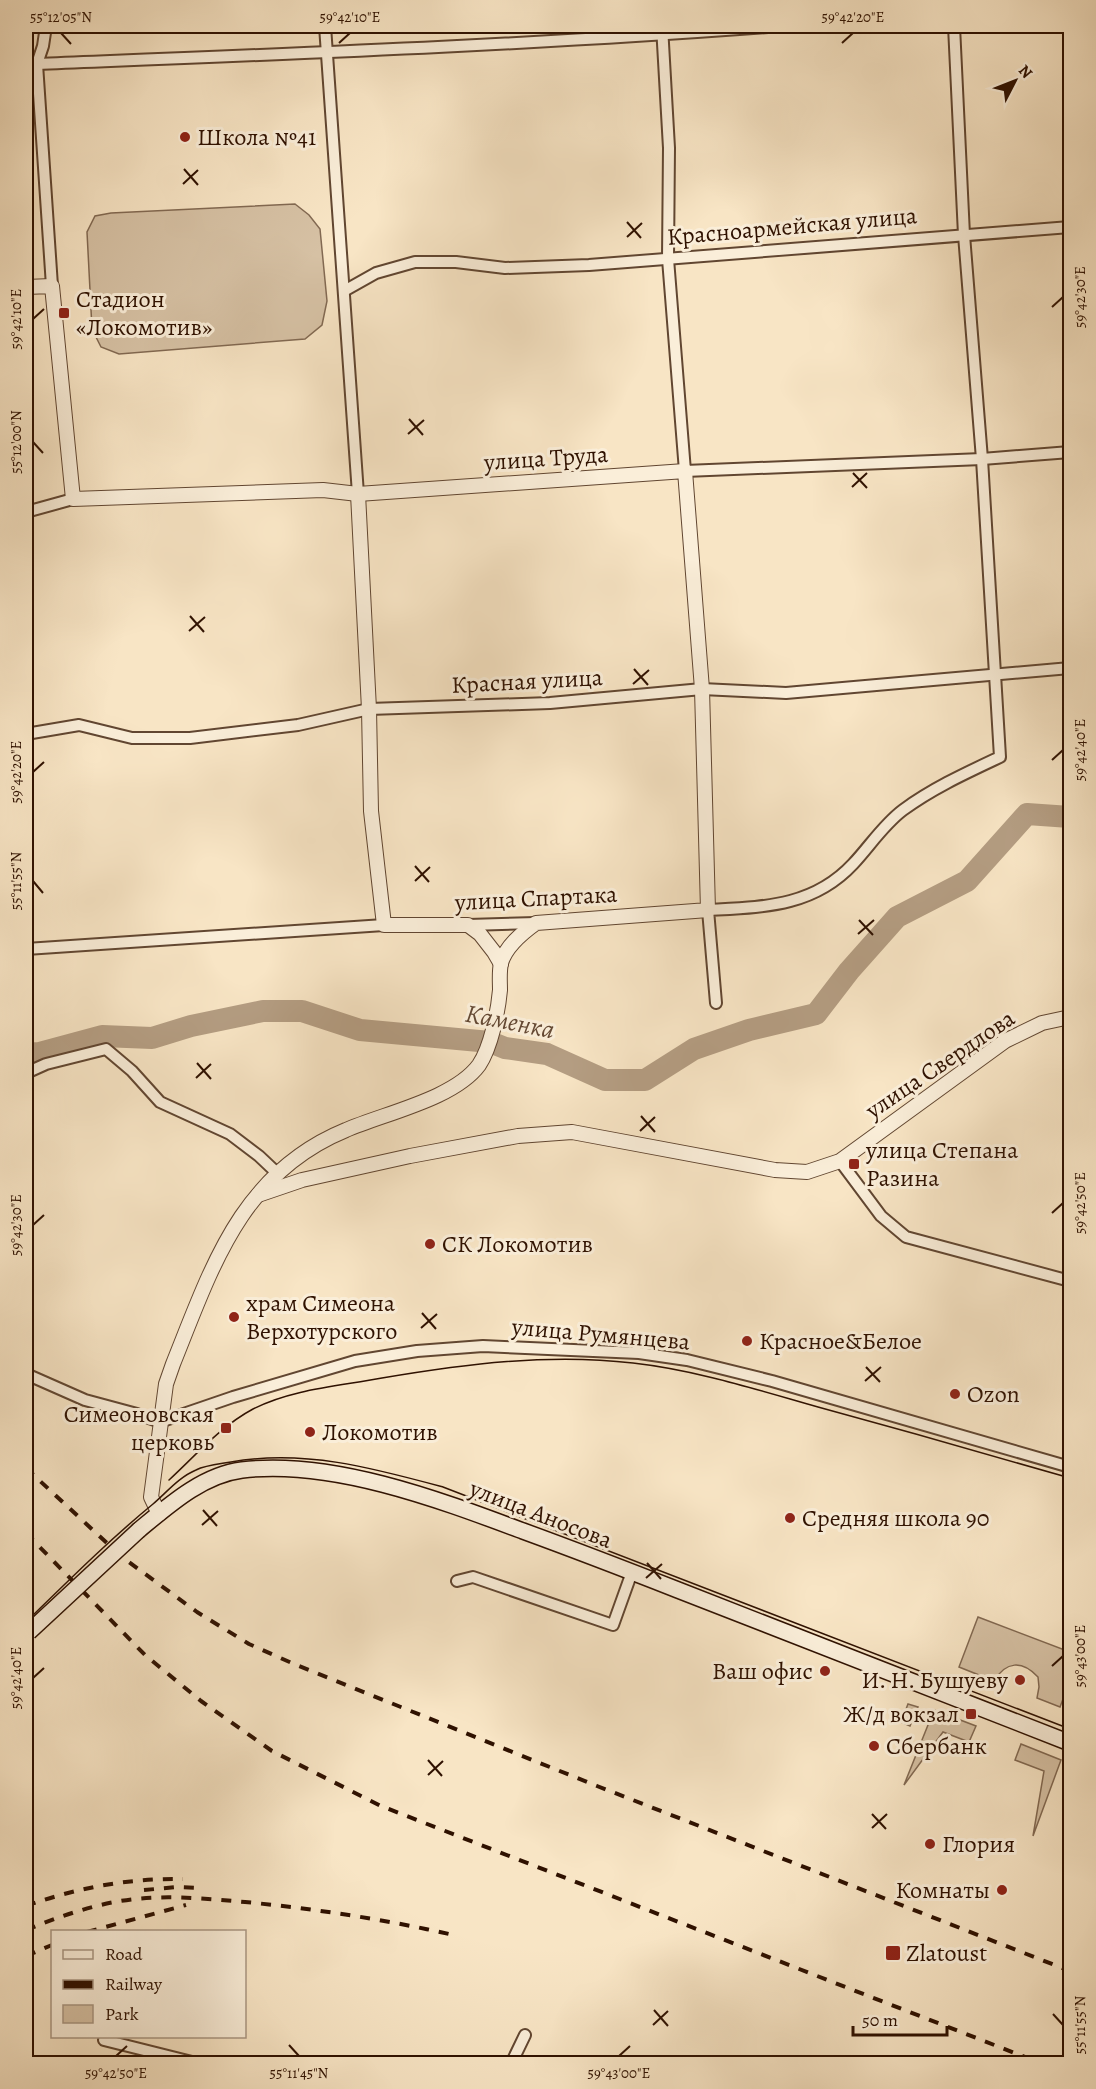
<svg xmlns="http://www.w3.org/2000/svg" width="1096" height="2089" font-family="Alegreya,serif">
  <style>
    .green { fill: #d6c1a4; stroke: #826952; stroke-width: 1.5 }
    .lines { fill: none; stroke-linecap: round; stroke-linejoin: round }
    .river { stroke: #b49d82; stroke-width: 22 }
    .minor-casing { stroke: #614631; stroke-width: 14 }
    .tertiary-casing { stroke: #614631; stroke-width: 16 }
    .secondary-casing { stroke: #2f1100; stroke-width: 18 }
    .minor { stroke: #faeed9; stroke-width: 10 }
    .tertiary { stroke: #faeed9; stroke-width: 14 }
    .secondary { stroke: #faeed9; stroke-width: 15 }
    .tram { stroke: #2f1100; stroke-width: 1.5 }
    .rail { stroke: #2f1100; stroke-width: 4; stroke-dasharray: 10 10; stroke-linecap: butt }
    .secondary-bridge-casing { stroke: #2f1100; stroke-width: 18; stroke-linecap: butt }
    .secondary-bridge { stroke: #faeed9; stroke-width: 15 }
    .ticks { fill: none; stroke: #2f1100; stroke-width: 2 }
    .poi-dot { fill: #8f2418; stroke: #faeed9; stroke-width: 2 }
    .labels { text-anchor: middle; stroke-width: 6; stroke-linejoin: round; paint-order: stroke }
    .poi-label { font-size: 24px; fill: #2f1100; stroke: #faeed9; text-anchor: start }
    .street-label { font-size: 24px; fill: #2f1100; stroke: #faeed9 }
    .water-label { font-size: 26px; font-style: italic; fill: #644934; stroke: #faeed9 }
    .neatline { fill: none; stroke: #2f1100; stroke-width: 2 }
    .ticks-label { font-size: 15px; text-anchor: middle; fill: #2f1100 }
  </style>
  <rect width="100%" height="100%" fill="#f8e5c5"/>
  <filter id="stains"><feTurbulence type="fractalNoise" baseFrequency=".00333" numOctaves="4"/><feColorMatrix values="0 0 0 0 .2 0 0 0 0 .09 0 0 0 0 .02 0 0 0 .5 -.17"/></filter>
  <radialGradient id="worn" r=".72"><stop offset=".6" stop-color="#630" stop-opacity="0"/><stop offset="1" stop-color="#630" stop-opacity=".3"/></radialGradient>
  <g class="green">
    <path d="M295,204L309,215L320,229L327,301L322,325L305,339L119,354L101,347L92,329L87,232L95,216L111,213Z"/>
    <path d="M978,1617L1070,1652V1702L1063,1699L1060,1707L1037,1698L1039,1687L1038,1677C1022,1660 1006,1661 994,1681L959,1667Z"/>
    <path d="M908,1704L918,1707L910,1726L901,1722Z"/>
    <path d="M934,1710L976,1726L969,1742L943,1732L904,1785Z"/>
    <path d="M1021,1744L1061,1760L1033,1836L1044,1771L1015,1760Z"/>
  </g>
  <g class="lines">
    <path class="river" d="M26,1054L39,1053L102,1036L152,1038L191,1026L263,1011H302L360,1030L490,1042L505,1048L547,1054L605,1080H645L694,1049L749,1030L816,1014L849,971L897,917L967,881L1027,814L1070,817"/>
    <g class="minor-casing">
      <g id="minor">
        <path d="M46,26L43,46L37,64L52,286"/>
        <path d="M325,26L358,494"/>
        <path d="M662,26L669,148L668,259L685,471L982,459L1070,452"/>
        <path d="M26,60L37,64C285,54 533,45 781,26"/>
        <path d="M344,291L376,273L415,262H456L505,268L589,265L1070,227"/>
        <path d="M26,512L73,499"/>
        <path d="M26,734L79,725L132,738H190L298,725L369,709L550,703L702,689L786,693L1070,668"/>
        <path d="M468,925L536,923"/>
        <path d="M26,949L384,925"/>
        <path d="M716,1003L708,910C763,907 813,907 853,864C870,846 883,825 903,810C933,788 966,773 1000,757L982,459L964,235L954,26"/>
        <path d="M26,1073L46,1064L106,1049L132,1071L160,1102L230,1134L259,1156L277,1173"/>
        <path d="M840,1161L881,1216L906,1237L1070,1281"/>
        <path d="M26,1374L85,1400L137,1414L160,1422L233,1397L355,1361L417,1351L483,1346L639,1353L687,1360L772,1381L1070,1467"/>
        <path d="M457,1581L473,1577L613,1625L632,1572"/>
        <path d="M104,2040L200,2064"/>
        <path d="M511,2064L525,2035"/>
      </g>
    </g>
    <g class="tertiary-casing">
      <g id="tertiary">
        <path d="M26,287L52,286L73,499L323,490L358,494L685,471L702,689L708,910L536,923C522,933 506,946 501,963C499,972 500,982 500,990C498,1012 491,1047 479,1065C454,1099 385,1113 346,1130C241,1173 212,1267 173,1364L166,1384L151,1497L159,1514"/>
        <path d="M358,494L369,709L371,811L384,925H468L480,934L494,952L501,964"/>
        <path d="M258,1195L302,1180L410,1156L518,1136L572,1132L775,1170L807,1172L840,1161L1005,1041L1042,1023L1070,1017"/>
      </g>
    </g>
    <g class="secondary-casing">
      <path id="secondary" d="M139,1530C168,1506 202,1475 242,1470C332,1459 440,1500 523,1531C575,1550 627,1570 678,1590C809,1641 940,1692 1070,1743"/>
    </g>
    <use href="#minor" class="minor"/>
    <use href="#tertiary" class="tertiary"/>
    <use href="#secondary" class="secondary"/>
    <g class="tram">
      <path d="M169,1480C195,1456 221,1426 253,1409C292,1389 340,1386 382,1378C465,1364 549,1353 633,1363C696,1370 758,1390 818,1407C902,1430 987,1454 1070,1478"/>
      <path d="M26,1622C67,1582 108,1541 153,1504C166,1493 179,1477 196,1470C206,1465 220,1464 231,1462C304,1449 373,1468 443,1487L1070,1729"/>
    </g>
    <g class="rail">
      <path d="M26,1468L122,1557L197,1612L249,1644L294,1664L597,1786L1070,1971"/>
      <path d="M26,1533L145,1655L201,1701L272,1751L381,1806L1043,2064"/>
      <path d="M144,1890L178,1887L203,1888"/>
      <path d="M26,1906C76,1888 129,1878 183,1879"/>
      <path d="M26,1930C61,1916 97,1903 135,1899C172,1895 209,1899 245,1902C317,1909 388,1920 458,1936"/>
      <path d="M87,1932L186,1905"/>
      <path d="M26,1956L52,1945"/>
    </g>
    <g class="secondary-bridge-casing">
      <path id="secondary-bridge" d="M29,1632L139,1530"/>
    </g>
    <use href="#secondary-bridge" class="secondary-bridge"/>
  </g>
  <path class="ticks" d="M61,33L71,44M339,43L350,33M842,43L853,33M184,169L198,185M183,184L198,170M627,222L641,238M627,237L642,223M1052,307L1063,297M33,319L44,309M409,419L423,435M408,434L424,420M33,442L43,453M853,473L867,488M852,487L867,473M190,616L204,632M189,631L205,617M634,669L648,685M633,684L649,670M1052,760L1063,750M33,772L44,762M415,866L429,882M33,881L43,893M415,881L430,867M859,920L873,935M858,934L874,920M197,1063L211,1079M196,1078L211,1064M641,1116L655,1132M640,1131L655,1117M1052,1213L1063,1203M33,1225L44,1215M422,1313L436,1329M421,1328L437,1314M866,1367L880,1382M865,1381L881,1367M203,1510L217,1526M202,1525L218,1511M647,1563L661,1579M646,1578L662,1564M1052,1666L1063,1656M33,1678L44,1668M428,1760L442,1776M428,1775L443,1761M872,1814L886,1829M872,1828L887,1814M654,2010L668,2026M1053,2014L1063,2025M653,2025L668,2011M289,2045L299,2056M116,2056L127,2046M619,2056L630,2046"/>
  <g class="poi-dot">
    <circle cx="185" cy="137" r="6"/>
    <rect x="58" y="307" width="12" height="12" rx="3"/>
    <rect x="848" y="1158" width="12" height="12" rx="3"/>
    <circle cx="430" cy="1244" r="6"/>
    <circle cx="234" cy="1317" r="6"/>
    <circle cx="747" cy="1341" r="6"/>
    <circle cx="955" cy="1394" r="6"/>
    <rect x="220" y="1422" width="12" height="12" rx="3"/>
    <circle cx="310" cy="1432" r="6"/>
    <circle cx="790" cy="1518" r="6"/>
    <circle cx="825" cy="1671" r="6"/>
    <circle cx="1020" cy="1680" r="6"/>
    <rect x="965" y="1708" width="12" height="12" rx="3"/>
    <circle cx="874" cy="1746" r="6"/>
    <circle cx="930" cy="1844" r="6"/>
    <circle cx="1002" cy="1890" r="6"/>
    <rect x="885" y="1945" width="16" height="16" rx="3"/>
  </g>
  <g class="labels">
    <g class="poi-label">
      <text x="197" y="145">Школа №41</text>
      <text x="76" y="307">Стадион<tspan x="76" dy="28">«Локомотив»</tspan></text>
      <text x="866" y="1158">улица Степана<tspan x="866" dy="28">Разина</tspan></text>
      <text x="442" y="1252">СК Локомотив</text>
      <text x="246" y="1311">храм Симеона<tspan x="246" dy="28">Верхотурского</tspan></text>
      <text x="759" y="1349">Красное&amp;Белое</text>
      <text x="967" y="1402">Ozon</text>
      <text x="214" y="1422" text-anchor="end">Симеоновская<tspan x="214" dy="28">церковь</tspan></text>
      <text x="322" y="1440">Локомотив</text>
      <text x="802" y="1526">Средняя школа 90</text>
      <text x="813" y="1679" text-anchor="end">Ваш офис</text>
      <text x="1008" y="1688" text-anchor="end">И. Н. Бушуеву</text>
      <text x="959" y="1722" text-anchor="end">Ж/д вокзал</text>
      <text x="886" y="1754">Сбербанк</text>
      <text x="942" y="1852">Глория</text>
      <text x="990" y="1898" text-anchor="end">Комнаты</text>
      <text x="906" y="1961">Zlatoust</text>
    </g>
    <g class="street-label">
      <text transform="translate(792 226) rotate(-5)" y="8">Красноармейская улица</text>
      <text transform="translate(546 458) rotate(-4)" y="8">улица Труда</text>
      <text transform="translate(527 681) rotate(-3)" y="8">Красная улица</text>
      <text transform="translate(536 898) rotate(-3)" y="8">улица Спартака</text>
      <text transform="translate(940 1064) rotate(-34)" y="8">улица Свердлова</text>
      <text transform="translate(601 1334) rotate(5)" y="8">улица Румянцева</text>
      <text transform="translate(541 1514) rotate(21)" y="8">улица Аносова</text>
    </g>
    <g class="water-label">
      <text transform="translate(510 1021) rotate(11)" y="9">Каменка</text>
    </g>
  </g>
  <rect width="1096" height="2089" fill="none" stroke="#f8e5c5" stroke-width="66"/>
  <rect x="51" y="1930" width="195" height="108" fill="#faeed9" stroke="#a99682" stroke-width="1.5"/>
  <rect x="63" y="1950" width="30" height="9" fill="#faeed9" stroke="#a99682" stroke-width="1.5"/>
  <text x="105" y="1960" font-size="18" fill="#2f1100">Road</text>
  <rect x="63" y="1980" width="30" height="9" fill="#2f1100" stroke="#a99682" stroke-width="1.5"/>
  <text x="105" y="1990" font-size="18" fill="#2f1100">Railway</text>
  <rect x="63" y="2005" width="30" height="18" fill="#d6c1a4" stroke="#a99682" stroke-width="1.5"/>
  <text x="105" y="2020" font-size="18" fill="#2f1100">Park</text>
  <g transform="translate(1015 81) rotate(48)" stroke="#faeed9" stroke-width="4.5" paint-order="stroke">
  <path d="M0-4.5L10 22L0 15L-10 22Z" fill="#2f1100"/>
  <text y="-9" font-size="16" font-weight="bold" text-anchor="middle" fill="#2f1100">N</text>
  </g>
  <path d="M853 2026v9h94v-9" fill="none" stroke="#2f1100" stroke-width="3"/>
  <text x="862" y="2026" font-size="18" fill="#2f1100" stroke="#faeed9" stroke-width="4.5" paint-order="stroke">50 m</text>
  <rect x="33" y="33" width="1030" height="2023" class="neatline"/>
  <g class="ticks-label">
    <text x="61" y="22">55°12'05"N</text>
    <text x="350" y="22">59°42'10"E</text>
    <text x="853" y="22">59°42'20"E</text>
    <text transform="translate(1080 297) rotate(-90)" y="5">59°42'30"E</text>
    <text transform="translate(16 319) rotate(-90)" y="5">59°42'10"E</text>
    <text transform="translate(16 442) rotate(-90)" y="5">55°12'00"N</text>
    <text transform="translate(1080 750) rotate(-90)" y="5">59°42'40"E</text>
    <text transform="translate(16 772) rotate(-90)" y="5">59°42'20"E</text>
    <text transform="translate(16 881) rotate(-90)" y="5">55°11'55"N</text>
    <text transform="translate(1080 1203) rotate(-90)" y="5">59°42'50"E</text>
    <text transform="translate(16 1225) rotate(-90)" y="5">59°42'30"E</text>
    <text transform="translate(1080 1656) rotate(-90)" y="5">59°43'00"E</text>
    <text transform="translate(16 1678) rotate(-90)" y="5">59°42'40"E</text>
    <text transform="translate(1080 2025) rotate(-90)" y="5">55°11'55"N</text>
    <text x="116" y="2078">59°42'50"E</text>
    <text x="299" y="2078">55°11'45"N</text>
    <text x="619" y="2078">59°43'00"E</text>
  </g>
  <rect width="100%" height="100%" filter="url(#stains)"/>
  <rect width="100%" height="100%" fill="url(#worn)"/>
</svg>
